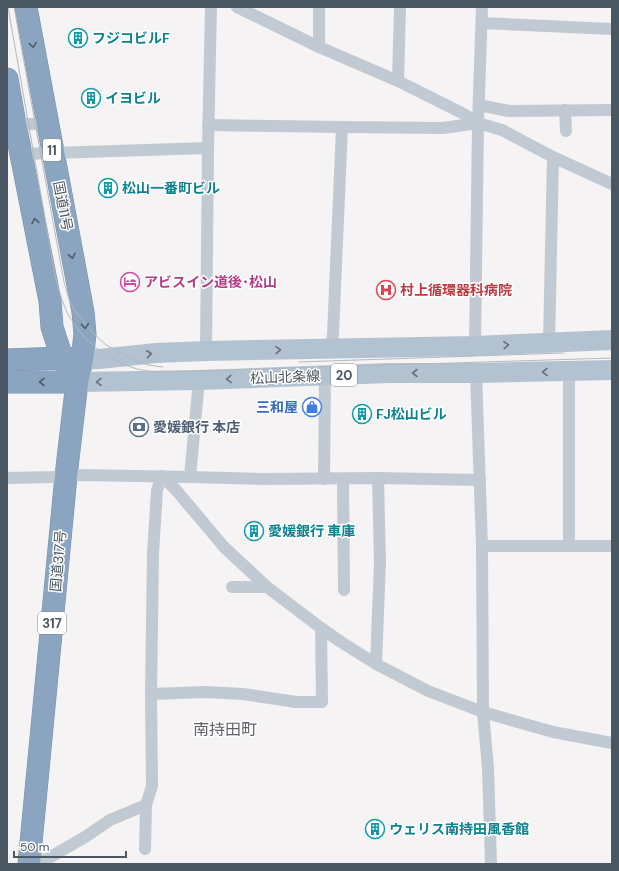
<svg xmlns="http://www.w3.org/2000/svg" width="619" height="871" font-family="'DM Sans','Noto Sans JP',sans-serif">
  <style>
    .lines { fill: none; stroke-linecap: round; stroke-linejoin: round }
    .highway-casing { stroke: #7690ad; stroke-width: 23 }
    .street { stroke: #c1cad2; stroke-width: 12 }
    .primary { stroke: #b3c2d1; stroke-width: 20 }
    .highway { stroke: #8ba5c1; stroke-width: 22 }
    .tram { stroke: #b5b8bd; stroke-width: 1 }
    .oneway { stroke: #505e6b }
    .oneway2 { stroke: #64717d }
    .labels { text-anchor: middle; stroke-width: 3; stroke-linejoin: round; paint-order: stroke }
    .shield { fill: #fff; stroke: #808990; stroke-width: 1 }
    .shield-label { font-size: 13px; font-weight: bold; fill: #4a5661 }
    .culture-label { font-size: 14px; font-weight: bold; fill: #0d838f; stroke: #fff; text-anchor: start }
    .street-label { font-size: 14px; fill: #4a5661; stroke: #fff }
    .hotel-label { font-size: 14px; font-weight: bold; fill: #b23c85; stroke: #fff; text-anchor: start }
    .health-label { font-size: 14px; font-weight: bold; fill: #be3a42; stroke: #fff; text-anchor: start }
    .shop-label { font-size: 14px; font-weight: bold; fill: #366cbe; stroke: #fff; text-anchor: end }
    .service-label { font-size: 14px; font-weight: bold; fill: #4e5e75; stroke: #fff; text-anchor: start }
    .quarter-label { font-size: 16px; fill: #5f6368; stroke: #fff }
  </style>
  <rect width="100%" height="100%" fill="#f5f3f3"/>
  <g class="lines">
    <g class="highway-casing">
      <g id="highway">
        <path d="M26,7L83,312L85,334L82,360L77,382L66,476L29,864"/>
        <path d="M7,79L15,124L50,301L52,327L62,358L77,382"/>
        <path d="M7,360L62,358L76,359"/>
        <path d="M7,382H77"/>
      </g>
    </g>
    <g class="street">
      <path d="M237,7L319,47L398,81L464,114L478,123L475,346"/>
      <path d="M482,7L478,123L502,130L553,157L612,184"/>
      <path d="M482,23L612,29"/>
      <path d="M319,47V7"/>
      <path d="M398,81L400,7"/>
      <path d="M479,105L509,111L612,110"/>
      <path d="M565,110L566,131"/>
      <path d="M10,124H47"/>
      <path d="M208,125L342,127L443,128L478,123"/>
      <path d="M21,154L208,148"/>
      <path d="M549,343L553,157"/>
      <path d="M331,349L333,334L342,127"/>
      <path d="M206,351L208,148L211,7"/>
      <path d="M569,371V546"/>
      <path d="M476,373L482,546L483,712L488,768L491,864"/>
      <path d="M162,476L176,490L224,547L267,587L321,628L341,642L376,664L428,691L483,712L553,732L612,743"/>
      <path d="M190,477L199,380"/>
      <path d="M7,478L53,477L81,475L190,477L262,479L378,478L480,480"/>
      <path d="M324,479L325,376"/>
      <path d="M343,479L344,590"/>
      <path d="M482,546H612"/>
      <path d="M232,587H267"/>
      <path d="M376,664L380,562L378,478"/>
      <path d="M151,694L205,692L243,694L296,702H322L321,628"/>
      <path d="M145,849L146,805"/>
      <path d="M29,864L47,859L85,837L110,820L146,805L152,786L151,694L153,554L157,490L162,476"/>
    </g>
    <g class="primary">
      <path d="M82,360L99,359L156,353L206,351L475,346L612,340"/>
      <path d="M77,382L199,380L389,373H476L612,370"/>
    </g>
    <use href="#highway" class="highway"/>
    <g class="tram">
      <path d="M8,7L55,275C58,287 61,299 66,310C78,336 105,359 131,367C142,371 153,372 165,372L612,358"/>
      <path d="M14,7L64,282L69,299L74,309L86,325L95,335L106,345L132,359L148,365L163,367"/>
      <path d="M299,362L564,353"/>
    </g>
  </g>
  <defs><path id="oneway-chevron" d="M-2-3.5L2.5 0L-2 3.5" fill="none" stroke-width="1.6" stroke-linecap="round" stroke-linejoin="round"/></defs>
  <g class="oneway">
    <use href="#oneway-chevron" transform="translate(33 45) rotate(80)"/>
    <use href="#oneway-chevron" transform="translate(35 221) rotate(-101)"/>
    <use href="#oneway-chevron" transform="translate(72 256) rotate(79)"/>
    <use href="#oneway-chevron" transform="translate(85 326) rotate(86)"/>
    <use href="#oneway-chevron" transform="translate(42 382) rotate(180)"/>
  </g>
  <g class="oneway2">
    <use href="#oneway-chevron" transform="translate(506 345) rotate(-2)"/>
    <use href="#oneway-chevron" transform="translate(278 350) rotate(-1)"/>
    <use href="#oneway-chevron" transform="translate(149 354) rotate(-6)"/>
    <use href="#oneway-chevron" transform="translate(545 372) rotate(178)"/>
    <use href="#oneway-chevron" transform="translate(415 373) rotate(-180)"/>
    <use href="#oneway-chevron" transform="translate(229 379) rotate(178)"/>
    <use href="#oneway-chevron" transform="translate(99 382) rotate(179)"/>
  </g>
  <defs>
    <g id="building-ring" transform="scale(1)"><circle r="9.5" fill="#fff" stroke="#0f9aa8" stroke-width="1.5"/><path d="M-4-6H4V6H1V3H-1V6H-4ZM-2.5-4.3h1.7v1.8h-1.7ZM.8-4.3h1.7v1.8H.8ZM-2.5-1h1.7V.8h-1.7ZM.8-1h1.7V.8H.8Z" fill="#0f9aa8"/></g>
    <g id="hotel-ring" transform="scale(1)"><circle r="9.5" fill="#fff" stroke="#d1479c" stroke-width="1.5"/><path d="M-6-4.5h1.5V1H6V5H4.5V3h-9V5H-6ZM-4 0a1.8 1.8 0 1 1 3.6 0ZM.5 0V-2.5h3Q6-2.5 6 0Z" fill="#d1479c"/></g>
    <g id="hospital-ring" transform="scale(1)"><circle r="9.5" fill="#fff" stroke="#e0444e" stroke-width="1.5"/><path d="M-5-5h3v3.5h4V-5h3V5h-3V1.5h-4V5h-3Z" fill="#e0444e"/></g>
    <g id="shop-ring" transform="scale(1)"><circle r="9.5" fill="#fff" stroke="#3f7fe0" stroke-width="1.5"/><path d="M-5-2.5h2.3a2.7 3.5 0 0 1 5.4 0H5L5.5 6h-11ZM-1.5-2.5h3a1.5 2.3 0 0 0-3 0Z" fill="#3f7fe0"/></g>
    <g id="bank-ring" transform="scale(1)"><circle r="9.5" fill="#fff" stroke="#5c6f8a" stroke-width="1.5"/><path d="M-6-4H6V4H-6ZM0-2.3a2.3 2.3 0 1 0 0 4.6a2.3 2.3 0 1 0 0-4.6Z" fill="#5c6f8a"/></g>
  </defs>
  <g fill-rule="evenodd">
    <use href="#building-ring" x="78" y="38"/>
    <use href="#building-ring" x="91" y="98"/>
    <use href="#building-ring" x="108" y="188"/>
    <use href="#hotel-ring" x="130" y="282"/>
    <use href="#hospital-ring" x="386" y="290"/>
    <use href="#shop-ring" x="312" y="407"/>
    <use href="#building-ring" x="362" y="414"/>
    <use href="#bank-ring" x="139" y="427"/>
    <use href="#building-ring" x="254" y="531"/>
    <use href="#building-ring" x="375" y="829"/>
  </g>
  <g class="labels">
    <g class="shield">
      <rect x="43" y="139" width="18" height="22" rx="3"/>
      <rect x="331" y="364" width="26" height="22" rx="3"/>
      <rect x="38" y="612" width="28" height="22" rx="3"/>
    </g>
    <g class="shield-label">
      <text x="52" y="155">11</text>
      <text x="344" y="380">20</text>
      <text x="52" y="628">317</text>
    </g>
    <g class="culture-label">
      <text x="92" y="43">フジコビルF</text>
      <text x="105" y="103">イヨビル</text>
      <text x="122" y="193">松山一番町ビル</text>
      <text x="376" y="419">FJ松山ビル</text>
      <text x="268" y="536">愛媛銀行 車庫</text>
      <text x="389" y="834">ウェリス南持田風香館</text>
    </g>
    <g class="street-label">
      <text transform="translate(63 206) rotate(79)" y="5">国道11号</text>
      <text transform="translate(285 377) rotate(-2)" y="5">松山北条線</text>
      <text transform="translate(58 561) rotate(-85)" y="5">国道317号</text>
    </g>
    <g class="hotel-label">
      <text x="144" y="287">アビスイン道後･松山</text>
    </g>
    <g class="health-label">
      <text x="400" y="295">村上循環器科病院</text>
    </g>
    <g class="shop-label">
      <text x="298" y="412">三和屋</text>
    </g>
    <g class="service-label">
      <text x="153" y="432">愛媛銀行 本店</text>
    </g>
    <g class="quarter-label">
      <text x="225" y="735">南持田町</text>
    </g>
  </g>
  <rect width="619" height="871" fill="none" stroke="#4a5661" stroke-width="16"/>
  <path d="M14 851v6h112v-6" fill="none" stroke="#4a5661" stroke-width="2"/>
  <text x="20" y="851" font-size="12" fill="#4a5661" stroke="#ffffff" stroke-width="3" paint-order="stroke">50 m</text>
</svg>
